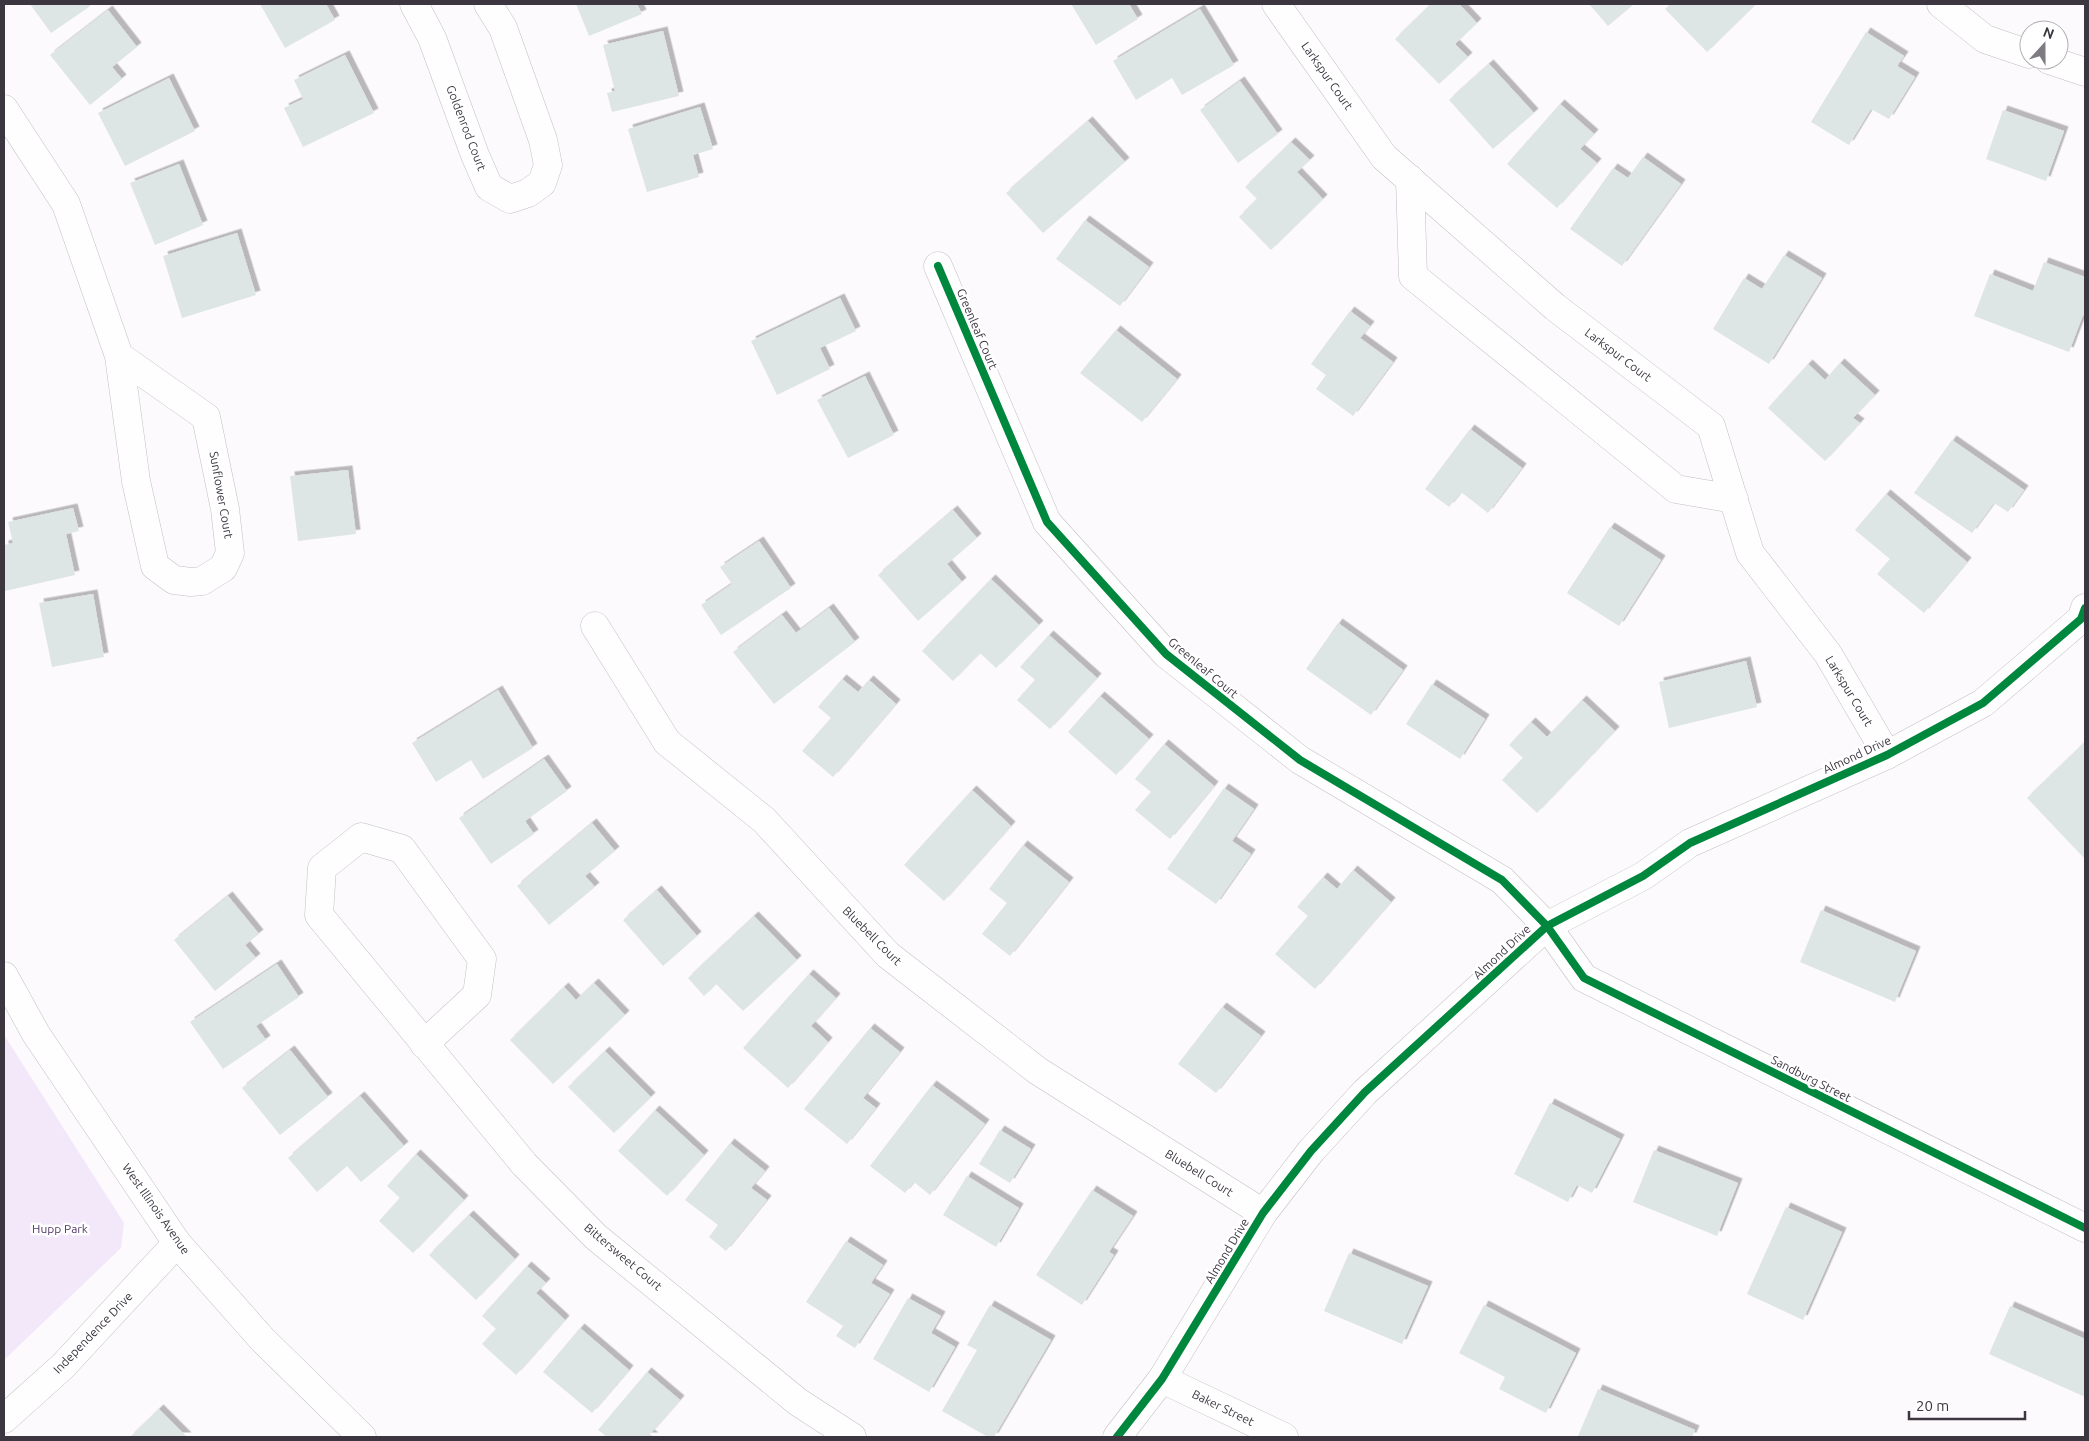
<svg xmlns="http://www.w3.org/2000/svg" width="2089" height="1441" font-family="Ubuntu,sans-serif">
  <style>
    .green { fill: #f2e8fa }
    .building { fill: #dee5e5; filter: url(#shadow) }
    .lines { fill: none; stroke-linecap: round; stroke-linejoin: round }
    .minor-casing { stroke: #c3bfc5; stroke-width: 29 }
    .minor { stroke: #fffeff; stroke-width: 28 }
    .cycleway-casing { stroke: #fff; stroke-width: 11 }
    .cycleway { stroke: #00873e; stroke-width: 8 }
    .labels { text-anchor: middle; stroke-width: 5; stroke-linejoin: round; paint-order: stroke }
    .street-label { font-size: 12px; fill: #3c3641; stroke: #fff }
    .park-label { font-size: 12px; fill: #533966; stroke: #fff }
  </style>
  <defs>
    <filter id="shadow"><feDropShadow dx="4.5" dy="-4.5" stdDeviation="0" flood-color="#0004"/></filter>
  </defs>
  <rect width="100%" height="100%" fill="#fcfafd"/>
  <path class="green" d="M4,1035L124,1223L121,1248L4,1360Z"/>
  <g class="building">
    <path d="M30,4H87L89,7L51,33Z"/>
    <path d="M260,4H326L335,20L285,48Z"/>
    <path d="M576,4H637L642,14L589,36Z"/>
    <path d="M1071,4H1129L1138,19L1096,45Z"/>
    <path d="M1431,4H1459L1477,23L1455,44L1468,57L1439,84L1395,39Z"/>
    <path d="M1589,4H1634L1608,26Z"/>
    <path d="M1670,4H1756L1707,52L1665,9Z"/>
    <path d="M1200,9L1234,65L1182,95L1172,78L1136,100L1113,61Z"/>
    <path d="M108,10L137,47L112,67L122,79L90,105L50,55Z"/>
    <path d="M663,31L679,96L612,112L607,93L615,91L603,45Z"/>
    <path d="M1866,32L1904,56L1897,66L1915,77L1889,119L1871,109L1849,145L1811,122Z"/>
    <path d="M345,55L374,113L303,147L284,108L303,99L294,80Z"/>
    <path d="M1489,64L1534,113L1493,149L1449,100Z"/>
    <path d="M169,78L195,131L125,166L98,113Z"/>
    <path d="M1240,81L1278,134L1238,163L1200,110Z"/>
    <path d="M1560,104L1594,134L1580,149L1597,163L1557,208L1507,164Z"/>
    <path d="M700,107L713,149L693,155L699,177L647,192L628,129Z"/>
    <path d="M2003,110L2064,131L2046,181L1986,159Z"/>
    <path d="M1088,121L1125,162L1043,233L1006,193Z"/>
    <path d="M1291,142L1310,160L1297,172L1323,199L1271,250L1239,217L1257,199L1245,187Z"/>
    <path d="M1643,157L1681,184L1622,266L1570,229L1613,168L1628,178Z"/>
    <path d="M179,164L203,225L155,245L130,183Z"/>
    <path d="M1085,220L1149,267L1120,306L1056,259Z"/>
    <path d="M237,233L256,295L182,318L163,256Z"/>
    <path d="M1784,255L1822,278L1769,364L1713,329L1744,278L1762,289Z"/>
    <path d="M2044,262L2085,277V316L2083,315L2069,352L1974,316L1990,274L2033,291Z"/>
    <path d="M840,298L856,331L820,348L830,369L777,395L751,341Z"/>
    <path d="M1350,311L1370,326L1360,338L1393,362L1353,416L1316,389L1326,375L1311,364Z"/>
    <path d="M1116,330L1177,379L1142,422L1080,373Z"/>
    <path d="M1840,363L1875,395L1853,418L1860,423L1825,461L1768,408L1808,364L1825,380Z"/>
    <path d="M865,376L894,435L848,458L817,400Z"/>
    <path d="M1470,429L1522,468L1488,513L1461,492L1449,507L1425,489Z"/>
    <path d="M1952,440L2024,490L2008,512L1994,503L1972,533L1914,493Z"/>
    <path d="M348,470L356,534L298,541L290,476Z"/>
    <path d="M1886,494L1967,562L1924,613L1877,574L1890,559L1855,530Z"/>
    <path d="M73,508L79,531L66,534L75,575L5,591L4,545L13,543L8,522Z"/>
    <path d="M953,510L977,538L947,564L962,582L918,621L878,575Z"/>
    <path d="M1610,527L1661,560L1619,626L1567,593Z"/>
    <path d="M759,541L791,588L721,635L701,605L732,584L720,567Z"/>
    <path d="M991,579L1039,625L996,668L980,653L953,681L922,651Z"/>
    <path d="M93,594L104,657L52,667L39,603Z"/>
    <path d="M829,608L855,642L774,704L733,652L782,615L796,633Z"/>
    <path d="M1338,623L1403,670L1371,715L1306,669Z"/>
    <path d="M1049,635L1097,678L1050,729L1017,700L1035,680L1020,667Z"/>
    <path d="M1746,661L1757,707L1669,728L1659,682Z"/>
    <path d="M842,679L858,692L869,680L896,704L833,777L802,751L831,718L818,707Z"/>
    <path d="M1432,684L1485,719L1460,759L1406,724Z"/>
    <path d="M498,690L533,748L483,779L471,760L436,782L412,743Z"/>
    <path d="M1100,696L1149,739L1116,775L1068,732Z"/>
    <path d="M1582,700L1615,731L1537,813L1502,780L1523,758L1509,745L1531,722L1547,737Z"/>
    <path d="M2085,742V859L2027,798Z"/>
    <path d="M1164,744L1214,786L1170,839L1135,810L1151,792L1135,779Z"/>
    <path d="M544,759L567,791L525,821L534,834L491,864L459,818Z"/>
    <path d="M1224,788L1254,809L1232,841L1251,854L1216,904L1167,869Z"/>
    <path d="M972,790L1011,826L944,901L904,865Z"/>
    <path d="M592,823L615,851L585,876L595,887L549,925L517,886Z"/>
    <path d="M1023,845L1069,882L1010,956L982,934L1007,903L989,889Z"/>
    <path d="M1353,870L1391,902L1315,989L1275,954L1308,916L1297,907L1323,877L1337,889Z"/>
    <path d="M657,890L697,936L663,966L623,920Z"/>
    <path d="M228,896L259,934L245,945L256,958L215,991L174,940Z"/>
    <path d="M1821,910L1916,951L1895,1002L1800,962Z"/>
    <path d="M754,916L797,960L743,1011L716,984L704,996L688,978Z"/>
    <path d="M277,964L299,997L256,1026L266,1040L223,1069L190,1022Z"/>
    <path d="M809,974L836,998L811,1026L828,1042L788,1088L743,1048Z"/>
    <path d="M594,983L625,1015L553,1084L510,1040L564,987L576,1000Z"/>
    <path d="M1222,1007L1261,1036L1216,1093L1178,1064Z"/>
    <path d="M870,1028L900,1052L863,1098L876,1108L847,1144L804,1109Z"/>
    <path d="M290,1050L328,1097L280,1135L242,1088Z"/>
    <path d="M605,1051L651,1097L614,1133L568,1087Z"/>
    <path d="M932,1085L985,1124L930,1195L914,1182L905,1193L870,1166Z"/>
    <path d="M360,1096L404,1146L361,1182L347,1166L317,1192L288,1158Z"/>
    <path d="M1550,1103L1620,1139L1592,1193L1577,1185L1568,1202L1514,1174Z"/>
    <path d="M655,1110L704,1155L667,1196L618,1151Z"/>
    <path d="M1000,1130L1031,1149L1010,1183L979,1164Z"/>
    <path d="M730,1143L765,1171L751,1188L767,1200L726,1251L709,1237L718,1225L685,1200Z"/>
    <path d="M1654,1150L1738,1183L1717,1236L1633,1202Z"/>
    <path d="M416,1154L464,1200L413,1253L379,1221L400,1198L387,1186Z"/>
    <path d="M967,1176L1019,1208L996,1247L943,1215Z"/>
    <path d="M1092,1190L1133,1216L1109,1252L1114,1255L1082,1305L1036,1275Z"/>
    <path d="M1786,1207L1842,1232L1803,1320L1747,1294Z"/>
    <path d="M469,1215L515,1259L476,1300L429,1255Z"/>
    <path d="M846,1241L883,1265L871,1283L890,1294L855,1348L836,1336L843,1326L806,1302Z"/>
    <path d="M1349,1253L1428,1286L1402,1344L1324,1311Z"/>
    <path d="M527,1266L546,1283L536,1293L565,1320L516,1375L482,1344L496,1329L482,1316Z"/>
    <path d="M908,1298L941,1316L931,1333L955,1347L929,1392L873,1359Z"/>
    <path d="M990,1305L1051,1340L994,1437H988L942,1411L977,1350L967,1345Z"/>
    <path d="M1484,1305L1576,1353L1546,1413L1499,1389L1505,1377L1459,1353Z"/>
    <path d="M2010,1306L2085,1339V1397L1989,1354Z"/>
    <path d="M580,1328L629,1370L592,1413L543,1372Z"/>
    <path d="M647,1372L680,1400L650,1434L654,1437H607L598,1430Z"/>
    <path d="M1598,1389L1695,1430L1692,1437L1578,1436Z"/>
    <path d="M159,1409L187,1437H130Z"/>
  </g>
  <g class="lines">
    <g class="minor-casing">
      <g id="minor">
        <path d="M414,4L432,38L475,155L489,187L510,199L528,193L542,183L548,165L543,140L503,28L488,4"/>
        <path d="M1276,4L1384,157L1555,307L1711,426L1750,553L1828,654L1887,755"/>
        <path d="M1941,4L1985,39L2029,54"/>
        <path d="M2049,60L2085,72"/>
        <path d="M4,109L66,204L119,356L136,481L155,566L174,580L191,582L202,581L223,568L230,553L225,509L206,417L119,356"/>
        <path d="M1410,179L1413,276L1676,489L1734,499"/>
        <path d="M938,266L1047,522L1166,654L1300,760L1502,880L1547,926L1584,978L2085,1228"/>
        <path d="M595,626L667,742L764,820L888,955L1038,1071L1263,1213"/>
        <path d="M4,976L36,1034L177,1243L262,1339L362,1437"/>
        <path d="M424,1044L477,995L482,959L402,849L361,837L322,868L319,915L524,1164L596,1237L798,1402L852,1437"/>
        <path d="M1162,1379L1284,1437"/>
        <path d="M4,1419L63,1366L177,1243"/>
        <path d="M1117,1437L1162,1379L1263,1213L1311,1151L1365,1092L1547,926L1643,876L1690,843L1887,755L1983,703L2081,619L2085,608"/>
      </g>
    </g>
    <use href="#minor" class="minor"/>
    <g class="cycleway-casing">
      <g id="cycleway">
        <path d="M938,266L1047,522L1166,654L1300,760L1502,880L1547,926L1584,978L2085,1228"/>
        <path d="M1117,1437L1162,1379L1263,1213L1311,1151L1365,1092L1547,926L1643,876L1690,843L1887,755L1983,703L2081,619L2085,608"/>
      </g>
    </g>
    <use href="#cycleway" class="cycleway"/>
  </g>
  <g class="labels">
    <g class="street-label">
      <text transform="translate(1327 76) rotate(55)" y="4">Larkspur Court</text>
      <text transform="translate(466 128) rotate(69)" y="4">Goldenrod Court</text>
      <text transform="translate(977 329) rotate(67)" y="4">Greenleaf Court</text>
      <text transform="translate(1618 355) rotate(37)" y="4">Larkspur Court</text>
      <text transform="translate(221 495) rotate(80)" y="4">Sunflower Court</text>
      <text transform="translate(1203 668) rotate(40)" y="4">Greenleaf Court</text>
      <text transform="translate(1849 691) rotate(59)" y="4">Larkspur Court</text>
      <text transform="translate(1857 755) rotate(-25)" y="4">Almond Drive</text>
      <text transform="translate(872 936) rotate(45)" y="4">Bluebell Court</text>
      <text transform="translate(1502 952) rotate(-43)" y="4">Almond Drive</text>
      <text transform="translate(1811 1079) rotate(27)" y="4">Sandburg Street</text>
      <text transform="translate(1199 1173) rotate(32)" y="4">Bluebell Court</text>
      <text transform="translate(156 1209) rotate(55)" y="4">West Illinois Avenue</text>
      <text transform="translate(1227 1251) rotate(-59)" y="4">Almond Drive</text>
      <text transform="translate(623 1257) rotate(40)" y="4">Bittersweet Court</text>
      <text transform="translate(93 1333) rotate(-46)" y="4">Independence Drive</text>
      <text transform="translate(1223 1408) rotate(26)" y="4">Baker Street</text>
    </g>
    <g class="park-label">
      <text x="60" y="1233">Hupp Park</text>
    </g>
  </g>
  <rect width="2089" height="1441" fill="none" stroke="#3c3641" stroke-width="10"/>
  <g transform="translate(2044 45) rotate(21)"><circle r="24" fill="#ffffff" stroke="#b1afb3"/>
  <path d="M0-4L9 19L0 12L-9 19Z" fill="#7f7b83"/>
  <text y="-8" font-size="14" font-weight="bold" text-anchor="middle" fill="#3c3641">N</text>
  </g>
  <path d="M1909 1411v8h116v-8" fill="none" stroke="#3c3641" stroke-width="2.5"/>
  <text x="1916" y="1411" font-size="15" fill="#3c3641" stroke="#ffffff" stroke-width="4" paint-order="stroke">20 m</text>
</svg>
